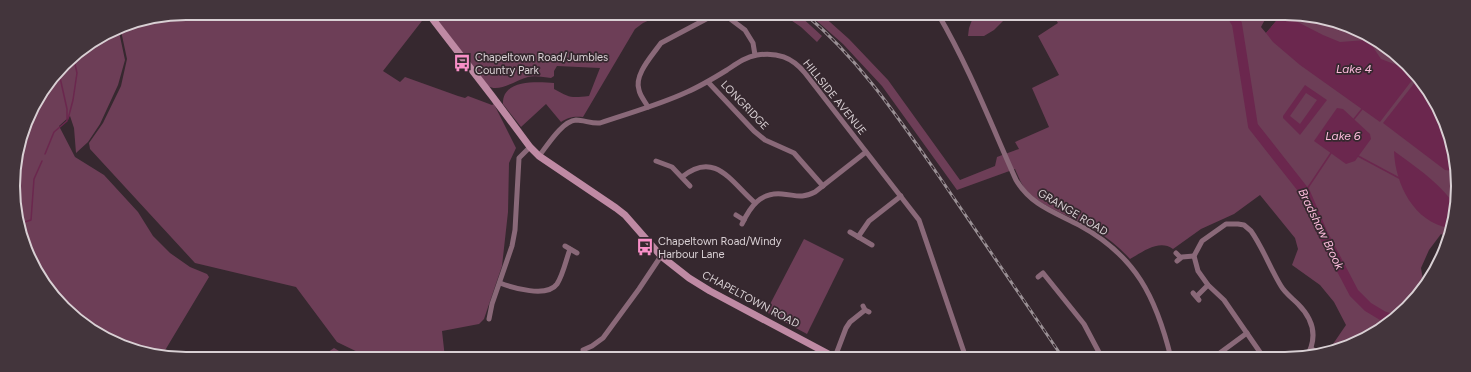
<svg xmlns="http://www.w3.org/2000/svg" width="1471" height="372" font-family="Figtree,sans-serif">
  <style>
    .green { fill: #6d3e57 }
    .water { fill: #6b274e; fill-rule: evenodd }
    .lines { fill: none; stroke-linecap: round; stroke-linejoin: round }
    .stream { stroke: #6b274e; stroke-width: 1.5 }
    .river { stroke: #6b274e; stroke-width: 10 }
    .street { stroke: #8a6979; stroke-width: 5 }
    .secondary { stroke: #bf8aa4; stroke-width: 7 }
    .rail-casing { stroke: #998f94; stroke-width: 3 }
    .rail { stroke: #36282f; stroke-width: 1.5; stroke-dasharray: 4.5; stroke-linecap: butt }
    .labels { text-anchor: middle; stroke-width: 3.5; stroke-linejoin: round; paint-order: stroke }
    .poi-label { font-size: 11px; fill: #d9d0d4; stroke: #36282f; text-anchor: start }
    .street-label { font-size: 11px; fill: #d9d0d4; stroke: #36282f }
    .water-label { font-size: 12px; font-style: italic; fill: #fcbcdc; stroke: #36282f }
    .rim { fill: none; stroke: #d9d0d4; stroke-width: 2 }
  </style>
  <rect width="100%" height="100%" fill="#36282f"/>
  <g class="green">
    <path d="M186,13H421L425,17L383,71L400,82L405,77L458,96L465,98L468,96L492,105L494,104L516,148L509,163L508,212L502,266L484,319L479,324L442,331L445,358L368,357L337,342L296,287L195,263L90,149L89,143L103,123L121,86L127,59L120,26Z"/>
    <path d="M435,13L663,14L643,23L635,29L583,117C574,116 568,117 561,122L546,104L521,127L503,104C502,79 537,82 554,83V89C570,98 571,98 589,96L600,68L557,66L554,71V76L551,78C544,77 535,75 528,77C516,80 499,93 488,86L437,19L438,16Z"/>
    <path d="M782,14H798L822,36L817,42L801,27Z"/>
    <path d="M809,14H821L849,39L888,80L960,180L995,166L997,157L1019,149L1015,142L1049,127L1032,88L1059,75L1038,36L1058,23L1052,14H1268L1261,27L1266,33L1282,14L1308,15L1323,20L1330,24L1341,26L1372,36L1422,81L1452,141L1456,212L1448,237L1441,234L1429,250L1421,268L1424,286L1407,308L1361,341L1340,348L1333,344L1346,325L1334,302L1320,285L1292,265L1298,249L1295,238L1260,195L1234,214L1201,229L1173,249C1159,239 1143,252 1130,259C1120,248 1108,238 1095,230C1073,216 1045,210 1026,190C1021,184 1018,176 1015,169L957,190L882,86L843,44Z"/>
    <path d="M986,14H1010L994,30L984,36H968L969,28L972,20L977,19Z"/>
    <path d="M118,27L125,60L118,85L100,124L88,142L76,153L74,128L70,116L59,126L75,157L104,175L138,212L153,236L170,253L190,267L207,274L209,277L161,357L99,336L49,291L19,231L13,174L31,109L72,56Z"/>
    <path d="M804,239L844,259L807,334L766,312Z"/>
    <path d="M334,348L349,357H321Z"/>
  </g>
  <g class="water">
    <path d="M1282,14L1323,35L1340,42L1366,40L1371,44L1381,59L1410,70L1413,79L1380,122L1300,65L1273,42L1266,33Z"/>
    <path d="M1422,80L1452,141L1454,171L1445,170L1383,123L1416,81Z"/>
    <path d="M1305,85L1327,100L1300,135L1283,118V116ZM1306,93L1317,100L1300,124L1290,116Z"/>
    <path d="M1337,108L1343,109L1370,134L1371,139L1355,161L1346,164L1314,141Z"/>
    <path d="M1394,151C1413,165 1436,180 1451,200L1449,228C1414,222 1395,184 1394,151Z"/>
  </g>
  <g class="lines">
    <g class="stream">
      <path d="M1277,14L1280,17"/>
      <path d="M68,119L73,100L77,73L73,55"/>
      <path d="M1354,119L1362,109"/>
      <path d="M45,154L54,132L67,121V109L59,73"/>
      <path d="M1358,156L1399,178"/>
      <path d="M1305,192L1331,153"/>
      <path d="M18,224L31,220L34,179L42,161"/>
    </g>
    <path class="river" d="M1231,14L1237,24L1253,126L1305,192L1323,234L1354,293L1368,307L1383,316L1392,319"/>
    <g class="street">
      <path d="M938,14C969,67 991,124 1016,180C1031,205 1054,212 1079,225C1136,256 1156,297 1171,358"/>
      <path d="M708,82L754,131L765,140L794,153L823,186"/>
      <path d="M648,107C645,101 640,96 639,90C634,76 650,58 658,47L661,43L710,17L715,15H725L745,30L753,43L755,55"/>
      <path d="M539,156C547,146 562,121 576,120C584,120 592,124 600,123C629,113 659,105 687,92C701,86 714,78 727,70C736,64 745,57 757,55C777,52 792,57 805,73L919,220L966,358"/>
      <path d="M656,161L672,167L690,186"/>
      <path d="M682,177C715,150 731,182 755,203"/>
      <path d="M736,215L744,220"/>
      <path d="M742,224C750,207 760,192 782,194C796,195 801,199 815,192L866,152"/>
      <path d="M850,232L872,245"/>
      <path d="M858,237L869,221L901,196"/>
      <path d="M565,246L577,253"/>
      <path d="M1176,253L1180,257"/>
      <path d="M1177,261L1182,257L1194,256"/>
      <path d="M1038,277L1043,273L1084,324L1102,358"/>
      <path d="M500,283C513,288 547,298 557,284C563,275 566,260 570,249"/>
      <path d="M1193,293L1199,300"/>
      <path d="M1197,296L1208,285"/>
      <path d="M863,306L865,310L869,312"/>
      <path d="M489,319L492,304L512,246L515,230L519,158L530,147"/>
      <path d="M1312,349L1320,354"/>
      <path d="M835,357L846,328L850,322L865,310"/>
      <path d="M484,358L485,357"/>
      <path d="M585,358L583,350L592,346L603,338L639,289L661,256"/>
      <path d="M1213,358L1247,333"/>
      <path d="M1264,358L1224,300L1208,285L1198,271L1194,256L1202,241L1226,224H1238L1244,225L1251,231C1263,248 1270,268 1281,286C1285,293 1292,298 1298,304C1314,320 1318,338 1306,358"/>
    </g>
    <path class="secondary" d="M428,13L492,96L530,147L539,156L616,208L625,215L661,256L689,278L710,291L836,358"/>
    <g class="rail-casing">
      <path id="rail" d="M805,14C858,58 897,116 936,172C979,234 1021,296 1063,358"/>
    </g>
    <use href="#rail" class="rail"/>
  </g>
  <defs>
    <g id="bus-bare" transform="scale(1.38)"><path d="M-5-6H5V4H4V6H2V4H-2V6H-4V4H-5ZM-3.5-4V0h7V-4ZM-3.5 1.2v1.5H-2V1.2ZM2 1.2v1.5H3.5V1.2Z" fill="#f98fc8" stroke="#36282f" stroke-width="2.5" paint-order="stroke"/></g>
  </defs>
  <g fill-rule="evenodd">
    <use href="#bus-bare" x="462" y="63"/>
    <use href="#bus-bare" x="645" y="247"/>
  </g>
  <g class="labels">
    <g class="poi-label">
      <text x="475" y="61">Chapeltown Road/Jumbles<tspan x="475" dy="13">Country Park</tspan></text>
      <text x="658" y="245">Chapeltown Road/Windy<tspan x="658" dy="13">Harbour Lane</tspan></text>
    </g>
    <g class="street-label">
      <text transform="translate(835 97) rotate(51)" y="4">HILLSIDE AVENUE</text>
      <text transform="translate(745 105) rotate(46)" y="4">LONGRIDGE</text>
      <text transform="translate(1073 212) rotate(31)" y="4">GRANGE ROAD</text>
      <text transform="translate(751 299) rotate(28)" y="4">CHAPELTOWN ROAD</text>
    </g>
    <g class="water-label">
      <text x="1354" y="73">Lake 4</text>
      <text x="1343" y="140">Lake 6</text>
      <text transform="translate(1321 229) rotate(64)" y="4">Bradshaw Brook</text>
    </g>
  </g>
  <path d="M0 0H1471V372H0ZM186 20H1285A166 166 0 0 1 1451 186V186A166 166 0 0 1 1285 352H186A166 166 0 0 1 20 186V186A166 166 0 0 1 186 20Z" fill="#43353c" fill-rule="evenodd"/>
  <path class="rim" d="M186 20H1285A166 166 0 0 1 1451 186V186A166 166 0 0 1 1285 352H186A166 166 0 0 1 20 186V186A166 166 0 0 1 186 20Z"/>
</svg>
